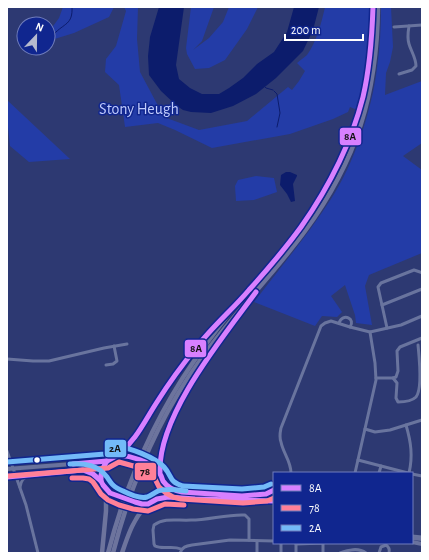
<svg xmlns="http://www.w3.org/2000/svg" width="429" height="560" font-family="'Alegreya Sans',sans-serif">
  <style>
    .green { fill: #233ca7 }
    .water { fill: #0c1c6c }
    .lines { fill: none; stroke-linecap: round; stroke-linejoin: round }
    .stream { stroke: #0c1c6c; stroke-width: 1 }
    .minor { stroke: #69749e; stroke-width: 3 }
    .major { stroke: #69729d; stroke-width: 4 }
    .highway { stroke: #6d749d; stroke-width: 4.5 }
    .major-bridge { stroke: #69729d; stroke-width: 4 }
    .bus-1-casing { stroke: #10268f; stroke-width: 8 }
    .bus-2-casing { stroke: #10268f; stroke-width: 8 }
    .bus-3-casing { stroke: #10268f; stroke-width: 8 }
    .bus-1 { stroke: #d880ff; stroke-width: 5 }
    .bus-2 { stroke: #ff8098; stroke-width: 5 }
    .bus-3 { stroke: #73baf8; stroke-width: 5 }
    .bus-dot { fill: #fff; stroke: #10268f; stroke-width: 1.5 }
    .labels { text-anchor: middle; stroke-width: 3; stroke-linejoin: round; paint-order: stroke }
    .park-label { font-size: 16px; fill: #c1ccfd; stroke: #10268f }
    .line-badge { stroke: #10268f; stroke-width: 1.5 }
    .pale-badge-label { font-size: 11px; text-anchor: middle; font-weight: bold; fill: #111 }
  </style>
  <rect width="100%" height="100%" fill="#2d3972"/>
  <g class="green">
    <path d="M63,7H114L109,17L74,33L48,41V33L59,18Z"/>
    <path d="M124,7H138L137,39L140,72L164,117L199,130L247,121L288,87L292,90L299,81L305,71L297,63C300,60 304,58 307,55C316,43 322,21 325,7H370C369,40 366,76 357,108L355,109L350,107L348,112L333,119L290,134L212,148L175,130L158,123L125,127L119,85L105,72L106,59L116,46L126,11Z"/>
    <path d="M191,7H214L202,41L193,50L209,38L223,22L229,7H258L247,29L225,60L209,68L195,69L187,54L186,48Z"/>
    <path d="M381,7H391L393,47L390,62L386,73L385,95L422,81V143L403,156L422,170V253L369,275L365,286L372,325L356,323L355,315L345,285L331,296L342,312L337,317L322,316L315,326L254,302C280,268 308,235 331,199C354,164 372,110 377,68C380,48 381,27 381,7Z"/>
    <path d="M7,100L70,159L29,162L10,146L7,118Z"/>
    <path d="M256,176L274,178L277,192L254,200L236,201L235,186L238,180Z"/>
  </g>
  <g class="water">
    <path d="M159,7H184L176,65L179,79L190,88L202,94H219L229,88L243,78L257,64L274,52L287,32L294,7H319L313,30L303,51L276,78L256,94L233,106L211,113L191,112L183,110L177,106L161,91L149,75L148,56L150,37Z"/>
    <path d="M286,172H290L297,175V176L293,184L295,201L291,202L287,194L280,185L281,175Z"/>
  </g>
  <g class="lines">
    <g class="stream">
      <path d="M54,34C64,23 73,25 72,7"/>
      <path d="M265,87L266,88L273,90"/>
      <path d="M274,91L277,94L280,113L277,127"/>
    </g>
    <g class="minor">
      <path d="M394,27L422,25"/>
      <path d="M399,74L412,70L416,66C416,58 411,51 409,44C407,38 408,32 409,26"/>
      <path d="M382,305L422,289"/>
      <path d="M339,323C343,312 356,319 350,327"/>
      <path d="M387,328L378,287L381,283L414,270L420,272L422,273"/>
      <path d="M7,359L33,361H49L104,348L127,344"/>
      <path d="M106,365L113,364L117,361L114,346"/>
      <path d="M376,378H393L396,377L398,371L397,351L400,347L422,338"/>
      <path d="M393,378L397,383L396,398L398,402C403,402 412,401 416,397C423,389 419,356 418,345"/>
      <path d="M406,425C411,442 413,456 409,473"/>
      <path d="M365,429L375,432L390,430L422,420"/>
      <path d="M7,451L26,505L38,553"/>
      <path d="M358,460L408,473"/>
      <path d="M291,473C291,461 283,453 281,442C279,437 280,433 281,428L321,326L325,323L331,321L350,327L370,332L401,325L422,316"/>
      <path d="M355,473L376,380L375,363L370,332"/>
      <path d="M379,473L381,466"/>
      <path d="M412,474L422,476"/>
      <path d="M20,487C21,481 23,477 30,476"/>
      <path d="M412,536L422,537"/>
      <path d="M296,544L323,543V553"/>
      <path d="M181,549C172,545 163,550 155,546L154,544L153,530L154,525C165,517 178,521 191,520C209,520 227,514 245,515L249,519V540"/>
      <path d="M180,553C182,547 186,546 192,545L230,540L274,541"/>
      <path d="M257,553V541"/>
      <path d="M281,553V543"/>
      <path d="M296,553V543"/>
      <path d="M340,553C348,550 358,547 366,553"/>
      <path d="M379,553L381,547L386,545C389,547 390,549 389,553"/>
    </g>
    <g class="major">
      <path d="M7,469L98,462L107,461"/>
      <path d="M7,477L83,470C91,472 96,475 101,481"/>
      <path d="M163,480L171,488L175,491L185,493L242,496L255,495L266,494L274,490"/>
      <path d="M115,495C104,490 99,481 103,470C104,467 105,463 107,461C110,458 114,456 118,455L129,457"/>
      <path d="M157,499L168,497L195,499L274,501"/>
      <path d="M135,502C139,503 144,505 148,504C162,501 168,483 160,473C157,469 153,467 149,465"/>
      <path d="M412,538L422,539"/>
      <path d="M412,542L422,544"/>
    </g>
    <g class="highway">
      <path d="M118,455C124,449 131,444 136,438C143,427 149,415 156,404C176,373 199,344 224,317"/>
      <path d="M160,472C159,458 163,445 168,431C186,385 218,346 246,306"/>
      <path d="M102,553L106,511V489"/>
      <path d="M108,553C126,484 153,420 194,361C211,336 230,312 249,290C266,269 285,249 301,227C350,160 372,91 373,7"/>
      <path d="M113,553C131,483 158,418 201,359C233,314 273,275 305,231C357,160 377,94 378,7"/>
      <path d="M122,553C128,535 134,517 148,504"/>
    </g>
    <g class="major-bridge">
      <path d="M129,457L149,465"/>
      <path d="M115,495L135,502"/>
    </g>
    <g class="bus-1-casing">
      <g id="bus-1">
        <path d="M118,455C137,439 144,422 157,402C169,383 182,365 196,348C212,327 232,310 249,290C267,270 285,249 301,227C329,187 351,144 363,97C370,67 372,37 373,7"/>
        <path d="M73,464L107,461"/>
        <path d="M160,472C158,415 223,337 256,292"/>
        <path d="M7,477L83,470L93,474L101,481"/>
        <path d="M274,490L266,494L242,496L182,492C175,491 167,487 163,481C162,478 161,475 159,472C150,461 131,456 118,455L107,461L104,466L101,475V481L103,485L110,493L135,502L142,504H148L157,499L168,497L195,499L274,501"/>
      </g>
    </g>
    <g class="bus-2-casing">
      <g id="bus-2">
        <path d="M8,476L108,468L119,462L137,467L151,474L154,477L159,487L166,493L173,497L181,499L243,503L267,501L274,498"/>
        <path d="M72,478H83L89,479L93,482L101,494L108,500L119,505L133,509L148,511L165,504L184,505"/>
      </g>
    </g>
    <g class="bus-3-casing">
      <g id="bus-3">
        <path d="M7,462L105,454C108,452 112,449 116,448C127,445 157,459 164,467C173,477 168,481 183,486L242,489L264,487L271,484"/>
        <path d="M70,464C85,463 98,465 107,477C112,485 114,487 123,491C129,494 140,499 147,497C150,496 154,493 158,491C167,488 177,490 186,491"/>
      </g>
    </g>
    <use href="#bus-1" class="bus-1"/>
    <use href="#bus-2" class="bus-2"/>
    <use href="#bus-3" class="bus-3"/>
  </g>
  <circle class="bus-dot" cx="37" cy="460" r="3.5"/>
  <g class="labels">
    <g class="park-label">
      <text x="139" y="114">Stony Heugh</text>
    </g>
  </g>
  <g class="line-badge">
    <rect x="339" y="127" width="23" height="19" rx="4" fill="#d880ff"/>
    <rect x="184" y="339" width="23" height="19" rx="4" fill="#d880ff"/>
    <rect x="104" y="439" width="23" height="19" rx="4" fill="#73baf8"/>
    <rect x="134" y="462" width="23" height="19" rx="4" fill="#ff8098"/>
  </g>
  <g class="pale-badge-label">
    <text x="350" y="140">8A</text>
    <text x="196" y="352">8A</text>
    <text x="115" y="452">2A</text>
    <text x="145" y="475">78</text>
  </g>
  <rect width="429" height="560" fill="none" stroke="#ffffff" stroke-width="16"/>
  <rect x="273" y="472" width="140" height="72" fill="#10268f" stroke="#707dbc"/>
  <rect x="281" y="485" width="20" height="6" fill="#d880ff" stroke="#707dbc"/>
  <text x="309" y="492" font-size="12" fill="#ffffff">8A</text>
  <rect x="281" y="505" width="20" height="6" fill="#ff8098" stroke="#707dbc"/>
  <text x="309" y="512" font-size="12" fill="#ffffff">78</text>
  <rect x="281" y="525" width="20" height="6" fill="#73baf8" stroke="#707dbc"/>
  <text x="309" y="532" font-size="12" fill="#ffffff">2A</text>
  <g transform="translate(36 36) rotate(22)"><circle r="19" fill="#10268f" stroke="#707dbc"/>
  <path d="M0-3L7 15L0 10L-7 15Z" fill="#b6bace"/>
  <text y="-6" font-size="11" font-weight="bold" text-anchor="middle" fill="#ffffff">N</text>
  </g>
  <path d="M285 34v6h78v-6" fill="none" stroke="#ffffff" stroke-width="2"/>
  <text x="291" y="34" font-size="12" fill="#ffffff" stroke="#10268f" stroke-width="3" paint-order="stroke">200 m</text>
</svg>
